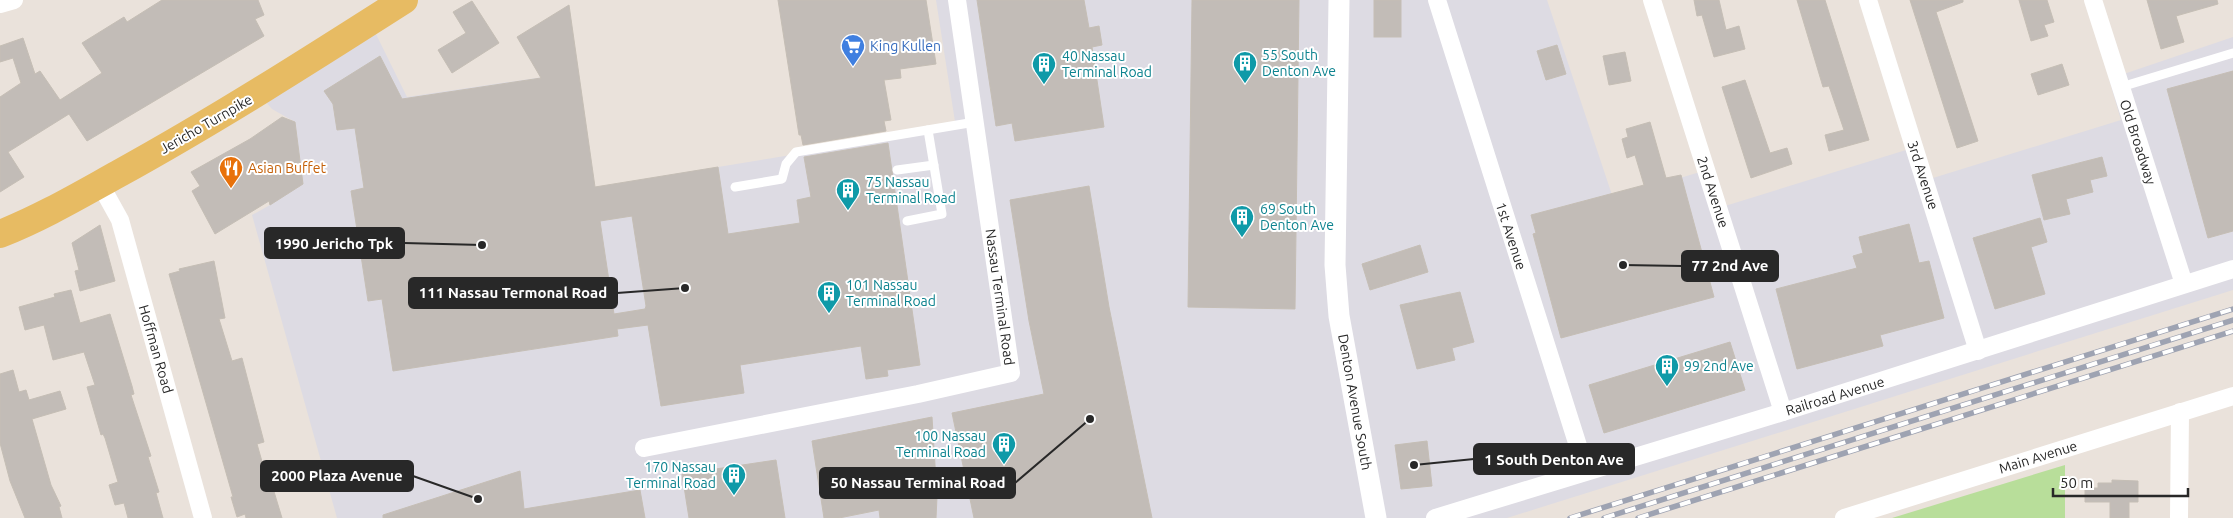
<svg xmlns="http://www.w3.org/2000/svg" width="2233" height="518" font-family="Ubuntu,sans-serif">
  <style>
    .industrial { fill: #dddbe3 }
    .green { fill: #b8de9a }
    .building { fill: #c2bcb7; stroke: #c5beb5; fill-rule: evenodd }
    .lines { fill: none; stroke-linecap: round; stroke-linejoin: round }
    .service { stroke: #fff; stroke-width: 9 }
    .minor { stroke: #fff; stroke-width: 18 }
    .tertiary { stroke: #fff; stroke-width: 21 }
    .primary { stroke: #e7bb63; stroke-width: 28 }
    .rail-casing { stroke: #9ea3b2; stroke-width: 5.5 }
    .rail { stroke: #fff; stroke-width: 4; stroke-dasharray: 11; stroke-linecap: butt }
    .labels { text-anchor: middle; stroke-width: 4; stroke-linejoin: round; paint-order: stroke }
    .shop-label { font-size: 14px; fill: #366cbe; stroke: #fff; text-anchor: start }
    .culture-label { font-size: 14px; fill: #0d838f; stroke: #fff; text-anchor: start }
    .street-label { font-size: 14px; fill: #282828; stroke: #fff }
    .food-label { font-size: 14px; fill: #c56008; stroke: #fff; text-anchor: start }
    .leader { fill: none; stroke: #282828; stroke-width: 2 }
    .callout-dot { fill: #282828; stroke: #fff; stroke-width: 2 }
    .callout { fill: #282828; stroke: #282828; stroke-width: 2 }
    .callout-label { font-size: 15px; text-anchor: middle; font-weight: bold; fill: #fff }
  </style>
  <rect width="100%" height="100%" fill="#eae2db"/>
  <path class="industrial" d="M936,0H1547L1613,198L1700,172L1712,210L1919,146L1933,178L2121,120L2109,79L2233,37V290L1507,518H337L252,215L270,205L295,122L272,109L258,93L370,22L407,97L577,72L595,187L956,128Z"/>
  <path class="green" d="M2065,465V518H1892Z"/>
  <g class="building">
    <path d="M162,0H258L264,15L255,19L264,36L87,141L69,114L8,152L24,177L0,192V97L21,83L13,58L0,62V46L23,38L35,74L40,71L60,100L102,73L82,43L124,17L127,22Z"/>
    <path d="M778,0H926L936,64L900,69L901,78L884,80L891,120L884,121L886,131L803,145L801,135H799Z"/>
    <path d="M977,0H1084L1089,28L1099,26L1102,45L1092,47L1104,127L1015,141L1012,123L996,126Z"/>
    <path d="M1192,0H1299L1295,309L1188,307Z"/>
    <rect x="1374" y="0" width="27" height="37"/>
    <path d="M1694,0H1719L1726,30L1739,26L1745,49L1714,57L1702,15L1697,16Z"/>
    <path d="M1797,0H1825L1869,140L1829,151L1825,135L1844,130L1829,86L1823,87Z"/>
    <path d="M1910,0H1963V2L1936,12L1978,141L1957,148Z"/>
    <path d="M2019,0H2047L2054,22L2044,25L2048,36L2031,41Z"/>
    <path d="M2147,0H2217L2218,4L2176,16L2184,42L2161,49Z"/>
    <path d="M472,1L499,43L452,73L438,50L466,33L453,12Z"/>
    <path d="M569,5L595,187L718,167L728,234L800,223L797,200L811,197L804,157L888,143L920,365L887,370L888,376L866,379L861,346L740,365L744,393L661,406L648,325L617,329L618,336L393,371L382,299L368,301L351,191L364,188L355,128L337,130L333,104L324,91L380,56L402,99L541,78L517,37ZM632,216L646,306L645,309L614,314L600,221Z"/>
    <path d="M1557,45L1566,74L1546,80L1537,51Z"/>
    <path d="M1625,52L1631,81L1609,85L1603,56Z"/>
    <path d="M2062,64L2069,85L2038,95L2031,74Z"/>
    <path d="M2233,71V231L2208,238L2167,89Z"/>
    <path d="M1745,80L1770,153L1787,148L1792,164L1751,178L1722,87Z"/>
    <path d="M282,117L295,122L303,184L270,205L269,201L215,234L192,191L200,186L191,172L250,139Z"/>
    <path d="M1650,122L1666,178L1681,175L1714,297L1561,338L1533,234L1536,233L1531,215L1644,185L1635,155L1627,158L1622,139L1628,137L1626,129Z"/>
    <path d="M2102,157L2107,176L2090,180L2093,192L2066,199L2070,214L2044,220L2032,175Z"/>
    <path d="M1089,186L1109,307L1152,518H974L952,413L1044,394L1029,321L1010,200Z"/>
    <path d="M2040,218L2047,242L2031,247L2045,294L1995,309L1973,238Z"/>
    <path d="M1909,224L1919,263L1929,261L1944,318L1880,335L1883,346L1797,369L1776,289L1857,268L1853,256L1863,253L1859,237Z"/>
    <path d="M100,225L115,281L80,291L75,271L79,270L72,243Z"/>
    <path d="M1420,245L1428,272L1370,290L1362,264Z"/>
    <path d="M214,261L225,318L219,319L232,361L242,358L264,442L257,444L269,486L272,485L282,518H246L245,514L237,517L231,497H233L169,274L180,271L179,269Z"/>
    <path d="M71,290L80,323L110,314L132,386L134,394L131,395L151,456L148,457L159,492L156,493L163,518H128L124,503L115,505L109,485L118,482L105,438L103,434L101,435L87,387L95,385L84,352L53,360L44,325L25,330L19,307L55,297L54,294Z"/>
    <path d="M1460,292L1474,342L1452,348L1455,360L1417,369L1400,305Z"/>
    <path d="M1730,342L1745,390L1604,433L1589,385Z"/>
    <path d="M13,370L19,392L26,390L29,400L60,391L66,409L32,419L51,485L61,506L59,507L62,518H25L10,481L0,443V374Z"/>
    <path d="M932,417L937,497L936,518H880L879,510L839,518H824L812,441Z"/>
    <path d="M1427,441L1432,486L1401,489L1395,445Z"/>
    <path d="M776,460L785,518H689L682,474Z"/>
    <path d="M520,471L524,509L640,490L645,518H383V515Z"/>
    <path d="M2112,480L2138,481V502H2129V518H2110V502H2085V488H2098V483H2112Z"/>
  </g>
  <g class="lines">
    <g class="service">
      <path d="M2121,87L2233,53"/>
      <path d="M897,170L934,165"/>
      <path d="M735,187L782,179L786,164L796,152L975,122"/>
      <path d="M907,221L942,214L928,130"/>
    </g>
    <g class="minor">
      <path d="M1437,0L1586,471"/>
      <path d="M1652,0L1783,412"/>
      <path d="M1868,0L1978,351"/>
      <path d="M2093,0L2184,284"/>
      <path d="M0,4L14,0"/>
      <path d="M100,184L120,220L203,518"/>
      <path d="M644,448L918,394L1011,373L957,0"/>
      <path d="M1435,518L1783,412L2233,269"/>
      <path d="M1844,518L2233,396"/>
      <path d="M2179,518L2180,412"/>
    </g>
    <path class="tertiary" d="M1339,0L1335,265L1339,316L1376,518"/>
    <path class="primary" d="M0,234C41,218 80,195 118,174C216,120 310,60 404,0"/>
    <g class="rail-casing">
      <g id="rail">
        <path d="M1570,518L2233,309"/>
        <path d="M1604,518L2233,320"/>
        <path d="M1638,518L2233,331"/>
      </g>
    </g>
    <use href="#rail" class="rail"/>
  </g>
  <defs>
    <g id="supermarket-pin" transform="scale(1.25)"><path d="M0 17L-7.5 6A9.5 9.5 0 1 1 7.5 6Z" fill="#3f7fe0" stroke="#fff"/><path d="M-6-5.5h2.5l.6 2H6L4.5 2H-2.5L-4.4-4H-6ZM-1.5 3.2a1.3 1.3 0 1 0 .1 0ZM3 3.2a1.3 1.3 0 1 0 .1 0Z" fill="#fff"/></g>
    <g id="building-pin" transform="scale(1.25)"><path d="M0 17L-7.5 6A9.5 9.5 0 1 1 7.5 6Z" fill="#0f9aa8" stroke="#fff"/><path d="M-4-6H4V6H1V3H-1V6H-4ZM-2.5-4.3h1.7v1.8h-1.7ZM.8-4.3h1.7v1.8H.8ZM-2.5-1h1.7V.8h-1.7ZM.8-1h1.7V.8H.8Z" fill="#fff"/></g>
    <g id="restaurant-pin" transform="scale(1.25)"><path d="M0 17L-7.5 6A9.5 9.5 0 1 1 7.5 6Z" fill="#e8710a" stroke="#fff"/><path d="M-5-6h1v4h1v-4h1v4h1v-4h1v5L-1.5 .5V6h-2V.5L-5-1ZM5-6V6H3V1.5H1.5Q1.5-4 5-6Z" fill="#fff"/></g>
  </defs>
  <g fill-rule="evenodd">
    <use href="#supermarket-pin" x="853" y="46"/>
    <use href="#building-pin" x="1245" y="63"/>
    <use href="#building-pin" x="1044" y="64"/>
    <use href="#restaurant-pin" x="231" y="168"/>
    <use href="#building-pin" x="848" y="190"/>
    <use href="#building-pin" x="1242" y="217"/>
    <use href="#building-pin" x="829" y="293"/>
    <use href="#building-pin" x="1667" y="366"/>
    <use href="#building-pin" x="1004" y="444"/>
    <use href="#building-pin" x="734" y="475"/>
  </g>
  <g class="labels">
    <g class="shop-label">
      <text x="870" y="51">King Kullen</text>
    </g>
    <g class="culture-label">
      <text x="1262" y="60">55 South<tspan x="1262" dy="16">Denton Ave</tspan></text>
      <text x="1062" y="61">40 Nassau<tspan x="1062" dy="16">Terminal Road</tspan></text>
      <text x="866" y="187">75 Nassau<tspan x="866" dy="16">Terminal Road</tspan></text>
      <text x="1260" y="214">69 South<tspan x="1260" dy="16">Denton Ave</tspan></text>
      <text x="846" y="290">101 Nassau<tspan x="846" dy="16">Terminal Road</tspan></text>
      <text x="1684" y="371">99 2nd Ave</text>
      <text x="986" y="441" text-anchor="end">100 Nassau<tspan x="986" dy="16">Terminal Road</tspan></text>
      <text x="716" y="472" text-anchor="end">170 Nassau<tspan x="716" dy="16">Terminal Road</tspan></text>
    </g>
    <g class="street-label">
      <text transform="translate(206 124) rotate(-30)" y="5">Jericho Turnpike</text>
      <text transform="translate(2138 142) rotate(72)" y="5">Old Broadway</text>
      <text transform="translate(1923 175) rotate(72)" y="5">3rd Avenue</text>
      <text transform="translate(1713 192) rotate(72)" y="5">2nd Avenue</text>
      <text transform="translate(1511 236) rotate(72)" y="5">1st Avenue</text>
      <text transform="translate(1000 297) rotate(82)" y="5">Nassau Terminal Road</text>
      <text transform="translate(156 349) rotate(74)" y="5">Hoffman Road</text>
      <text transform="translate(1835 396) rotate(-17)" y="5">Railroad Avenue</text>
      <text transform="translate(1355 402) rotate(80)" y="5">Denton Avenue South</text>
      <text transform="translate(2038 457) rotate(-17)" y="5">Main Avenue</text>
    </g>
    <g class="food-label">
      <text x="248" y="173">Asian Buffet</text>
    </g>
  </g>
  <path class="leader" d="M482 245L404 243M1623 265L1682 266M685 288L617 293M1414 465L1474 459M478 499L413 476M1090 419L1015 483"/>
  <g class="callout-dot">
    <circle cx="482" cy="245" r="5"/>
    <circle cx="1623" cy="265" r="5"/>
    <circle cx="685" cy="288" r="5"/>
    <circle cx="1414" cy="465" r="5"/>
    <circle cx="478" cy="499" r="5"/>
    <circle cx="1090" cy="419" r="5"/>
  </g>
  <g class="callout">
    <rect x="265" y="228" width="139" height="30" rx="5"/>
    <rect x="1682" y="251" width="96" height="30" rx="5"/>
    <rect x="409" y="278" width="208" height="30" rx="5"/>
    <rect x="1474" y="444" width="160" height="30" rx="5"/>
    <rect x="261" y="461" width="152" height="30" rx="5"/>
    <rect x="820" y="468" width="195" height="30" rx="5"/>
  </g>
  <g class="callout-label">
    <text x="334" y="249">1990 Jericho Tpk</text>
    <text x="1730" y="271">77 2nd Ave</text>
    <text x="513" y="298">111 Nassau Termonal Road</text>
    <text x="1554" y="465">1 South Denton Ave</text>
    <text x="337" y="481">2000 Plaza Avenue</text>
    <text x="918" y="488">50 Nassau Terminal Road</text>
  </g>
  <path d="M2053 488v8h135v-8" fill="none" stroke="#282828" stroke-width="2.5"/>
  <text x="2060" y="488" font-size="15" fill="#282828" stroke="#ffffff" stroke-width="4" paint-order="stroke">50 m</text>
</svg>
